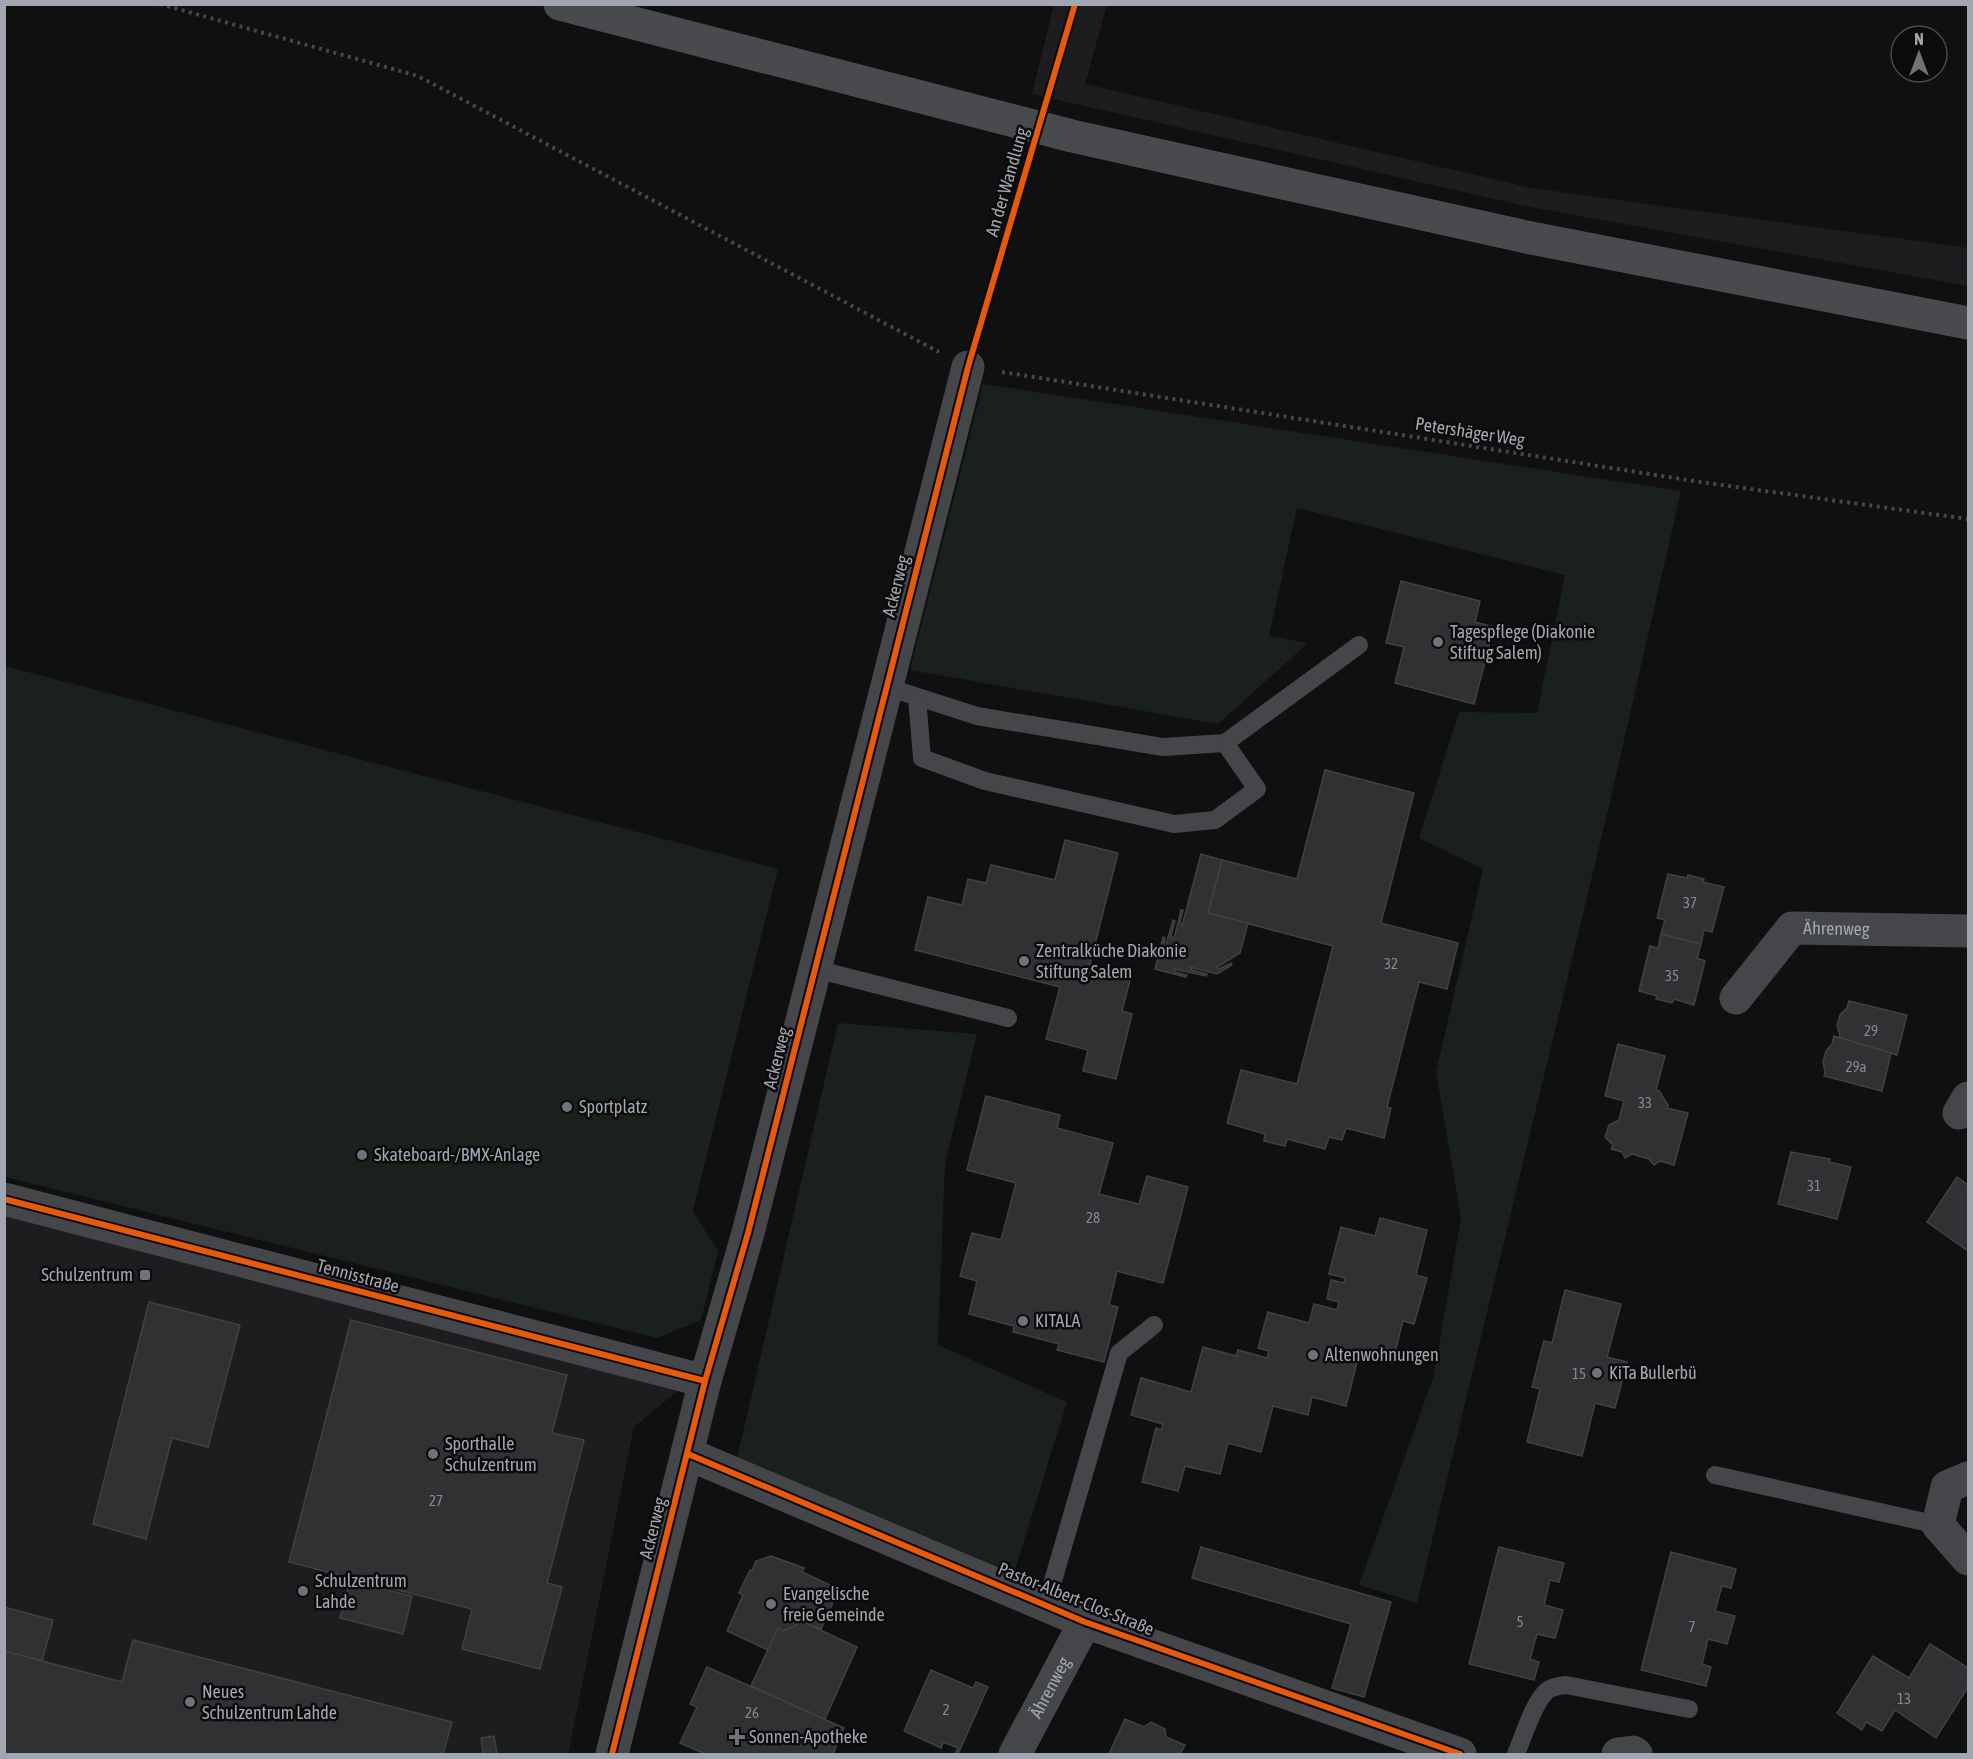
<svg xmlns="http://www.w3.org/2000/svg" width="1973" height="1759" font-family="'Asap Condensed',sans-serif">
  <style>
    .built { fill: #1d1d1f }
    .green { fill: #1a201b }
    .building { fill: #313133; stroke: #404144; stroke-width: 1.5 }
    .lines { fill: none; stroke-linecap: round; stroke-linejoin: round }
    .path { stroke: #46474a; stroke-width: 4; stroke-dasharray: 3 4.5; stroke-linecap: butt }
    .lane { stroke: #444649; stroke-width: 18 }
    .street { stroke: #444649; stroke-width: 33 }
    .secondary { stroke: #484a4d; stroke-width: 33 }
    .cycleway-casing { stroke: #0b0b0c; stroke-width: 10 }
    .cycleway { stroke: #e8590c; stroke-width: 6 }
    .poi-dot { fill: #6f7278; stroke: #0b0b0c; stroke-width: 2 }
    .labels { text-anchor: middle; stroke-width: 5; stroke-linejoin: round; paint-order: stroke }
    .number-label { font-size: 15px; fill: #868991 }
    .street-label { font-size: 18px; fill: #a2a6b0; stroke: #0b0b0c }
    .poi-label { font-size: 18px; fill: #a2a6b0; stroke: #0b0b0c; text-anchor: start }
  </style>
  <rect width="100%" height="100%" fill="#101011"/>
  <g class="built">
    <path d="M1054,5H1107L1085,84L1531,188L1968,248V286L1525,206L1032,94Z"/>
    <path d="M4,1210L686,1384L634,1427L568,1754H5Z"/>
  </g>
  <g class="green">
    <path d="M983,384L1681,491L1609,806L1417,1603L1359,1585L1434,1375L1461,1218L1436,1072L1483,869L1419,838L1459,712L1537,713L1565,575L1297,508L1269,636L1308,643L1218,724L910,670Z"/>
    <path d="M5,666L778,869L693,1211L718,1251L701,1320L657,1338L5,1177Z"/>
    <path d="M838,1023L977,1034L945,1164L938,1345L1067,1402L1012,1580L737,1458Z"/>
  </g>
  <g class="building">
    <path d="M1401,581L1480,601L1475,622L1494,627L1474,704L1395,683L1404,647L1386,643Z"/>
    <path d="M1325,770L1414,793L1381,923L1458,943L1447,989L1419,982L1387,1107L1391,1108L1384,1138L1346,1128L1342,1140L1329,1137L1325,1149L1287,1139L1285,1146L1264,1141L1265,1134L1227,1123L1241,1070L1297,1084L1333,946L1208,913L1222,860L1297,879Z"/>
    <path d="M1065,840L1118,853L1088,972L1096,974V972L1130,980L1122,1011L1132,1014L1116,1079L1083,1071L1088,1050L1046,1039L1060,987L915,950L928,897L962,905L968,879L986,883L991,865L1055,880Z"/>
    <path d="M1201,854L1222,860L1208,913L1248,923L1240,953L1217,967L1219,969L1231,963L1232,965L1217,974L1190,967L1192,970L1207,974L1206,976L1174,969L1175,972L1187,975L1186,977L1155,969L1163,937L1165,938L1163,949L1164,952L1173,920L1175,921L1171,936L1174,939L1181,910H1183L1180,923L1182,926Z"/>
    <path d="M1668,874L1687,878L1688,875L1704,879L1703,882L1724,887L1712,932L1704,930L1701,944L1661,934L1665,920L1657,918Z"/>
    <path d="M1661,934L1701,944L1697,958L1705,961L1694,1005L1674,999L1672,1003L1656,999L1657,996L1639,991L1650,946L1658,948Z"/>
    <path d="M1849,1001L1907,1015L1897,1055L1839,1039L1840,1035L1837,1026L1840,1015L1847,1008Z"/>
    <path d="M1834,1036L1891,1053L1882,1091L1824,1076L1825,1071L1823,1062L1826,1051L1832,1044Z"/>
    <path d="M1618,1044L1665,1056L1656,1090L1659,1091L1668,1105L1667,1108L1688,1113L1674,1165L1660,1161L1654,1165L1649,1159L1632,1154L1625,1158L1622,1152L1611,1149L1613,1145L1605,1137L1609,1125L1619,1120L1624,1101L1605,1096Z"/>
    <path d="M986,1096L1060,1115L1057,1128L1113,1143L1099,1194L1139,1204L1147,1176L1188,1187L1163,1283L1117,1271L1109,1305L1118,1307L1104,1362L1057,1350L1059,1344L1013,1332L1014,1326L969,1314L977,1281L960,1276L972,1233L1001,1240L1016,1183L967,1170Z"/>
    <path d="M1791,1152L1830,1159L1829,1162L1851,1167L1837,1219L1778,1204Z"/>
    <path d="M1957,1177L1968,1185V1251L1927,1222Z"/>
    <path d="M1380,1218L1427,1230L1416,1275L1427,1278L1414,1324L1403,1321L1392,1363L1359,1354L1346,1406L1312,1397L1308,1415L1273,1406L1261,1452L1228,1443L1220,1474L1185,1466L1178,1491L1142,1482L1156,1428L1161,1430L1163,1424L1131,1415L1141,1378L1191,1392L1203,1347L1236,1356L1238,1350L1267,1358L1269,1351L1258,1348L1268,1312L1309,1323L1314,1304L1337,1310L1339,1302L1327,1299L1331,1280L1344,1283L1345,1278L1329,1274L1341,1227L1375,1236Z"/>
    <path d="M1565,1290L1621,1304L1607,1357L1627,1362L1615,1408L1595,1403L1582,1456L1527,1442L1540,1389L1532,1387L1544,1341L1552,1343Z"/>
    <path d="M149,1302L240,1325L208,1447L172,1438L146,1539L93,1524Z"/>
    <path d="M351,1320L567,1375L552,1433L584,1440L547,1583L562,1587L540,1669L462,1649L472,1609L289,1562Z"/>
    <path d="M1201,1547L1391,1602L1364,1697L1332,1688L1351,1624L1192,1578Z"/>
    <path d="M1499,1547L1564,1563L1559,1582L1550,1580L1544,1605L1563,1610L1555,1638L1537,1634L1530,1659L1539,1662L1534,1680L1469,1664Z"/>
    <path d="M1671,1552L1736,1569L1731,1588L1722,1586L1715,1611L1735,1616L1727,1644L1708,1639L1702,1664L1711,1667L1706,1686L1641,1670Z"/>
    <path d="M771,1556L804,1568L802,1572L839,1589L821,1629L799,1620L797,1625L783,1631L778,1628L768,1650L727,1631L743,1595L739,1593L750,1570L752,1571L756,1561Z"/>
    <path d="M350,1581L412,1596L403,1634L340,1618Z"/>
    <path d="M4,1607L53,1620L42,1661L4,1651Z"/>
    <path d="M799,1620L857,1647L825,1719L751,1686L778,1628L783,1631L797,1625Z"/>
    <path d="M133,1640L452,1722L443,1754H4V1651L122,1682Z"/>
    <path d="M1930,1644L1968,1668V1687L1936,1738L1895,1710L1882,1731L1866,1722L1862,1730L1837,1713L1873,1656L1909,1678Z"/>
    <path d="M707,1667L844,1728L833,1754H705L680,1743L697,1707L690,1704Z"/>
    <path d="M931,1670L973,1688L976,1682L988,1687L958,1754H955L958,1748L943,1742L941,1748L904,1731Z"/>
    <path d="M1125,1719L1144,1727L1151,1722L1165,1729L1166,1737L1185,1745L1180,1754H1109Z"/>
    <path d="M494,1736L497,1754H483L481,1738Z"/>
  </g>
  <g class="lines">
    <g class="path">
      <path d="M160,4L418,76L939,352"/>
      <path d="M1002,372L1700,482L1968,519"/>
    </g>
    <g class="lane">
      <path d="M887,687L977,716L1068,731L1163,747L1225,743L1359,645"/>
      <path d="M917,697L922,758L985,781L1174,824L1215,820L1257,789L1225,743"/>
      <path d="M815,969L1008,1018"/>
      <path d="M1715,1475L1938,1525"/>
      <path d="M1046,1605L1119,1353L1154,1325"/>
      <path d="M1516,1754C1523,1738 1534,1700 1548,1690C1553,1686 1559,1686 1566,1685L1689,1709"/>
    </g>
    <g class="street">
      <path id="s1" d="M1736,998L1792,928L1968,931"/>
      <path d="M1959,1113L1968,1098"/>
      <path d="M4,1199L705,1381"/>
      <path d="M688,1454L1085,1622L1460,1754"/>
      <path d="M1968,1478L1947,1487L1938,1525L1968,1559"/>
      <path d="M612,1754L705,1381L748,1233L968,367"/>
      <path id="s2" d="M1015,1754L1085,1622"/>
      <path d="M1618,1754L1633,1752L1636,1754"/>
    </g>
    <path class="secondary" d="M560,4L1072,136L1526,237L1968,323"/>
    <g class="cycleway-casing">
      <g id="cycleway">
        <path d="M4,1199L705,1381"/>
        <path d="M688,1454L1085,1622L1460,1754"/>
        <path d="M612,1754L705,1381L748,1233L968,367L1075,4"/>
      </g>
    </g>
    <use href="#cycleway" class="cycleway"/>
  </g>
  <g class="poi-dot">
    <circle cx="1438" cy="642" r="6"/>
    <circle cx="1024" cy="961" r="6"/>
    <circle cx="567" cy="1107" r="6"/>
    <circle cx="362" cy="1155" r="6"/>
    <rect x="139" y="1269" width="12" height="12" rx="3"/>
    <circle cx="1023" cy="1321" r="6"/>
    <circle cx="1313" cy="1355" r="6"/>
    <circle cx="1597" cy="1373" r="6"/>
    <circle cx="433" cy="1454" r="6"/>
    <circle cx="303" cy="1591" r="6"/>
    <circle cx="771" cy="1604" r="6"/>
    <circle cx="190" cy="1702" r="6"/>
    <path d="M734 1728h6v6h6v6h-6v6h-6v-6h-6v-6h6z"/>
  </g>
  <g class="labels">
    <g class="number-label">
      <text x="1690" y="908">37</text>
      <text x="1391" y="969">32</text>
      <text x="1672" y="981">35</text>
      <text x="1871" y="1036">29</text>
      <text x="1856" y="1072">29a</text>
      <text x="1645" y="1108">33</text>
      <text x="1814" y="1191">31</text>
      <text x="1093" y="1223">28</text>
      <text x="1579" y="1379">15</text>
      <text x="436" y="1506">27</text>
      <text x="1520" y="1627">5</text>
      <text x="1692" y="1632">7</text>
      <text x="1904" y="1704">13</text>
      <text x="946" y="1715">2</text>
      <text x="752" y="1718">26</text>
    </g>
    <g class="street-label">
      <text transform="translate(1007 182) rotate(-74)" y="6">An der Wandlung</text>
      <text transform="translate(1470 432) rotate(9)" y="6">Petershäger Weg</text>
      <text transform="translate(896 586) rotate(-76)" y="6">Ackerweg</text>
      <text dy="6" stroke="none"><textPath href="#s1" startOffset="134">Ährenweg</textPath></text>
      <text transform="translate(777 1058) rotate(-76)" y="6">Ackerweg</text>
      <text transform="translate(358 1276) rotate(15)" y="6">Tennisstraße</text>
      <text transform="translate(653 1528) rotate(-76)" y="6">Ackerweg</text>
      <text transform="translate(1076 1599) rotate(22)" y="6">Pastor-Albert-Clos-Straße</text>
      <text dy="6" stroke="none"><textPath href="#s2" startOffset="75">Ährenweg</textPath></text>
    </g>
    <g class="poi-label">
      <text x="1450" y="638">Tagespflege (Diakonie<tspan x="1450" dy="21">Stiftug Salem)</tspan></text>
      <text x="1036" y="957">Zentralküche Diakonie<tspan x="1036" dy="21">Stiftung Salem</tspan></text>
      <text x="579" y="1113">Sportplatz</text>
      <text x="374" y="1161">Skateboard-/BMX-Anlage</text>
      <text x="133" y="1281" text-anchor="end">Schulzentrum</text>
      <text x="1035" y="1327">KITALA</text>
      <text x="1325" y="1361">Altenwohnungen</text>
      <text x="1609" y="1379">KiTa Bullerbü</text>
      <text x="445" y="1450">Sporthalle<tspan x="445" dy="21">Schulzentrum</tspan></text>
      <text x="315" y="1587">Schulzentrum<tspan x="315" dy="21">Lahde</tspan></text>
      <text x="783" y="1600">Evangelische<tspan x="783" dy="21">freie Gemeinde</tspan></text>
      <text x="202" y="1698">Neues<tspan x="202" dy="21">Schulzentrum Lahde</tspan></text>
      <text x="749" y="1743">Sonnen-Apotheke</text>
    </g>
  </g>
  <rect width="1973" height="1759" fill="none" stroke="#a2a6b0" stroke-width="12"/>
  <g transform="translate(1919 54)"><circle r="28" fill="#0b0b0c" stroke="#47494e" stroke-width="1.5"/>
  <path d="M0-4.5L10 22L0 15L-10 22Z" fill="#6f7278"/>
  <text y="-9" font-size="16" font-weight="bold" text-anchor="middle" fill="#a2a6b0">N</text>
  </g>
</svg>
